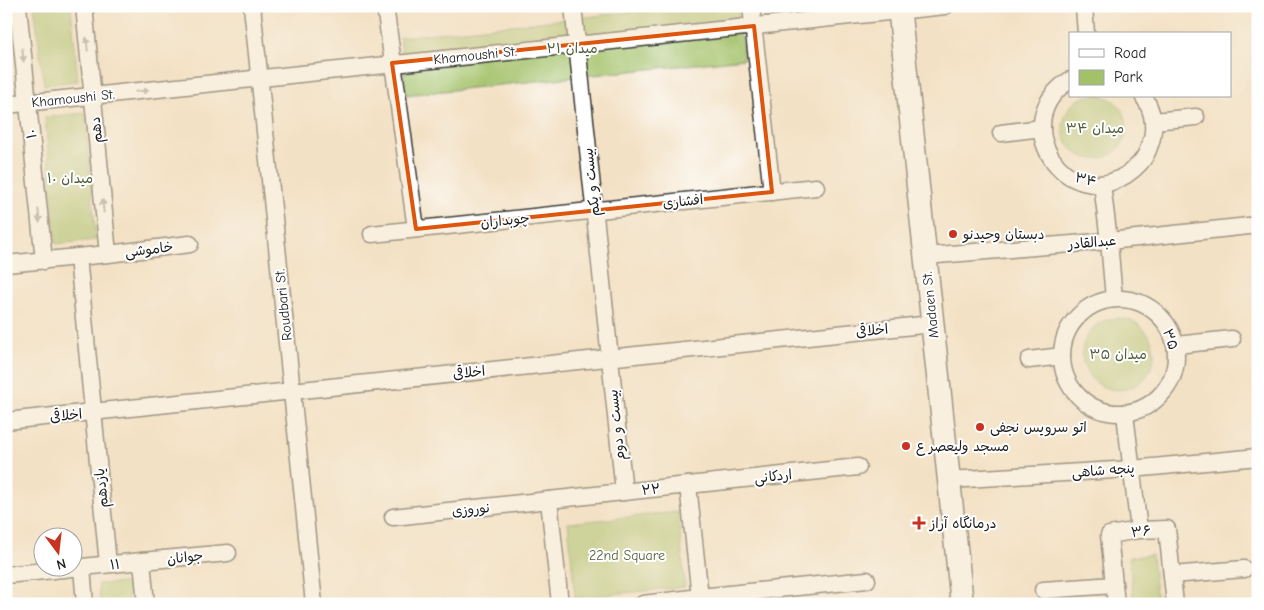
<svg xmlns="http://www.w3.org/2000/svg" width="1264" height="610" font-family="'Comic Neue','Playpen Sans Arabic',sans-serif">
  <style>
    .green { fill: #a3c168; stroke: #606e42 }
    .lines { fill: none; stroke-linecap: round; stroke-linejoin: round }
    .street-casing { stroke: #3c3a35; stroke-width: 19 }
    .secondary-casing { stroke: #3c3a35; stroke-width: 25 }
    .street { stroke: #fff; stroke-width: 16 }
    .secondary { stroke: #fff; stroke-width: 22 }
    .oneway { fill: #999 }
    .marked { fill: none; stroke: #de560d; stroke-width: 4; stroke-linejoin: round }
    .poi-dot { fill: #c8321e; stroke: #fff; stroke-width: 2 }
    .labels { text-anchor: middle; stroke-width: 4; stroke-linejoin: round; paint-order: stroke }
    .park-label { font-size: 14px; fill: #525e3a; stroke: #fff }
    .street-label { font-size: 14px; fill: #1c1c1c; stroke: #fff }
    .poi-label { font-size: 14px; fill: #1c1c1c; stroke: #fff; text-anchor: start }
  </style>
  <rect width="100%" height="100%" fill="#fff"/>
  <filter id="ink" filterUnits="userSpaceOnUse"><feTurbulence type="fractalNoise" baseFrequency=".02" numOctaves="2"/><feDisplacementMap in="SourceGraphic" scale="10" xChannelSelector="R" yChannelSelector="G"/><feConvolveMatrix kernelMatrix="1 2 1 2 8 2 1 2 1" color-interpolation-filters="sRGB"/></filter>
  <filter id="wash" filterUnits="userSpaceOnUse"><feTurbulence type="fractalNoise" baseFrequency=".0096" numOctaves="4" result="noise"/><feDisplacementMap in="SourceGraphic" scale="20" xChannelSelector="R" yChannelSelector="G"/><feGaussianBlur stdDeviation="1.12" result="paint"/><feColorMatrix in="noise" values="0 0 0 0 0 0 0 0 0 0 0 0 0 0 0 0 0 1.4 0 .05"/><feComposite in="paint" operator="in"/></filter>
  <g filter="url(#wash)">
    <rect width="100%" height="100%" fill="#f3e1c5"/>
    <g class="green">
      <path d="M34,6H71L78,81L44,85Z"/>
      <path d="M686,6H738L744,59L406,95L400,37Z"/>
      <circle cx="1095" cy="127" r="32"/>
      <path d="M85,113L96,240L56,244L45,117Z"/>
      <circle cx="1118" cy="354" r="36"/>
      <path d="M678,512L685,587L575,598L568,523Z"/>
      <path d="M1152,555L1157,604H1134L1129,557Z"/>
      <path d="M127,583L129,604H100L98,584Z"/>
    </g>
  </g>
  <g filter="url(#ink)">
    <g class="lines">
      <g class="street-casing">
        <g id="street">
          <path d="M18,6L44,261"/>
          <path d="M84,6L108,254"/>
          <path d="M252,6L314,604"/>
          <path d="M385,6L416,229"/>
          <path d="M573,6L624,492"/>
          <path d="M751,6L772,192"/>
          <path d="M1084,6L1086,34"/>
          <path d="M1070,80C1004,122 1067,213 1126,175C1135,169 1144,161 1148,150C1156,132 1155,113 1143,96"/>
          <path d="M6,105L945,6"/>
          <path d="M1153,121L1196,117"/>
          <path d="M1001,133L1042,128"/>
          <path d="M1102,184L1109,241L1114,299"/>
          <path d="M372,234L816,187"/>
          <path d="M925,256L1109,241L1258,225"/>
          <path d="M78,257L108,564"/>
          <path d="M6,264L108,254L190,244"/>
          <circle cx="1119" cy="356" r="57"/>
          <path d="M1176,345L1232,339"/>
          <path d="M1029,360L1062,356"/>
          <path d="M1125,414L1139,530"/>
          <path d="M6,421L932,324"/>
          <path d="M949,480L1132,469L1258,457"/>
          <path d="M688,485L858,467"/>
          <path d="M393,517L549,500"/>
          <path d="M142,561L228,553"/>
          <path d="M6,575L82,567"/>
          <path d="M1172,575L1244,569"/>
          <path d="M1043,590L1114,585"/>
          <path d="M700,597L867,580"/>
          <path d="M85,604L82,567L142,561L146,604"/>
          <path d="M560,604L549,500L688,485L700,597L643,604"/>
          <path d="M1116,604L1109,535L1139,530L1167,529L1175,604"/>
        </g>
      </g>
      <g class="secondary-casing">
        <path id="secondary" d="M899,6L962,604"/>
      </g>
      <use href="#street" class="street"/>
      <use href="#secondary" class="secondary"/>
    </g>
    <defs><path id="oneway-solid" d="M-6-.8H1V-3.2L6.5 0L1 3.2V.8H-6Z" transform="scale(1.25)"/></defs>
    <g class="oneway">
      <use href="#oneway-solid" transform="translate(87 44) rotate(-96)"/>
      <use href="#oneway-solid" transform="translate(23 55) rotate(84)"/>
      <use href="#oneway-solid" transform="translate(142 91) rotate(-6)"/>
      <use href="#oneway-solid" transform="translate(103 206) rotate(-96)"/>
      <use href="#oneway-solid" transform="translate(39 216) rotate(84)"/>
    </g>
  </g>
  <path d="M0 0H1264V610H0ZM754,26L772,192L416,229L392,63Z" fill="#f3e1c5" fill-opacity=".55" fill-rule="evenodd"/>
  <path class="marked" d="M754,26L772,192L416,229L392,63Z"/>
  <g class="poi-dot">
    <circle cx="953" cy="234" r="5"/>
    <circle cx="980" cy="427" r="5"/>
    <circle cx="906" cy="446" r="5"/>
    <path d="M916.5 515.5h5v5h5v5h-5v5h-5v-5h-5v-5h5z"/>
  </g>
  <g class="labels">
    <g class="park-label">
      <text x="572" y="53">میدان ۲۱</text>
      <text x="1095" y="133">میدان ۳۴</text>
      <text x="70" y="183">میدان ۱۰</text>
      <text x="1118" y="359">میدان ۳۵</text>
      <text x="627" y="560">22nd Square</text>
    </g>
    <g class="street-label">
      <text transform="translate(475 55) rotate(-6)" y="5">Khamoushi St.</text>
      <text transform="translate(73 98) rotate(-6)" y="5">Khamoushi St.</text>
      <text transform="translate(96 130) rotate(-96)" y="5">دهم</text>
      <text transform="translate(31 134) rotate(-96)" y="5">۱۰</text>
      <text transform="translate(1086 179) rotate(13)" y="5">۳۴</text>
      <text transform="translate(591 182) rotate(-96)" y="5">بیست و یکم</text>
      <text transform="translate(683 201) rotate(-6)" y="5">افشاری</text>
      <text transform="translate(505 220) rotate(-6)" y="5">چوبداران</text>
      <text transform="translate(1092 242) rotate(-5)" y="5">عبدالقادر</text>
      <text transform="translate(149 249) rotate(-7)" y="5">خاموشی</text>
      <text transform="translate(283 305) rotate(-96)" y="5">Roudbari St.</text>
      <text transform="translate(930 305) rotate(-96)" y="5">Madaen St.</text>
      <text transform="translate(872 330) rotate(-6)" y="5">اخلاقی</text>
      <text transform="translate(1171 339) rotate(71)" y="5">۳۵</text>
      <text transform="translate(469 372) rotate(-6)" y="5">اخلاقی</text>
      <text transform="translate(66 415) rotate(-6)" y="5">اخلاقی</text>
      <text transform="translate(616 425) rotate(-96)" y="5">بیست و دوم</text>
      <text transform="translate(1103 470) rotate(-4)" y="5">پنجه شاهی</text>
      <text transform="translate(773 476) rotate(-6)" y="5">اردکانی</text>
      <text transform="translate(101 488) rotate(-96)" y="5">یازدهم</text>
      <text transform="translate(651 489) rotate(-6)" y="5">۲۲</text>
      <text transform="translate(471 509) rotate(-6)" y="5">نوروزی</text>
      <text transform="translate(1141 531) rotate(-6)" y="5">۳۶</text>
      <text transform="translate(185 557) rotate(-6)" y="5">جوانان</text>
      <text transform="translate(115 564) rotate(-6)" y="5">۱۱</text>
    </g>
    <g class="poi-label">
      <text x="963" y="239">دبستان وحیدنو</text>
      <text x="990" y="432">اتو سرویس نجفی</text>
      <text x="916" y="451">مسجد ولیعصر ع</text>
      <text x="930" y="528">درمانگاه آراز</text>
    </g>
  </g>
  <rect width="1264" height="610" fill="none" stroke="#fff" stroke-width="25"/>
  <rect x="1069" y="32" width="162" height="65" fill="#ffffff" stroke="#a4a4a4"/>
  <rect x="1079" y="49" width="25" height="8" fill="#ffffff" stroke="#a4a4a4"/>
  <text x="1114" y="58" font-size="15" fill="#1c1c1c">Road</text>
  <rect x="1079" y="70" width="25" height="15" fill="#a3c168" stroke="#a4a4a4"/>
  <text x="1114" y="82" font-size="15" fill="#1c1c1c">Park</text>
  <g transform="translate(58 552) rotate(165)"><circle r="24" fill="#ffffff" stroke="#a4a4a4"/>
  <path d="M0-4L9 19L0 12L-9 19Z" fill="#c8321e"/>
  <text y="-8" font-size="14" font-weight="bold" text-anchor="middle" fill="#1c1c1c">N</text>
  </g>
</svg>
